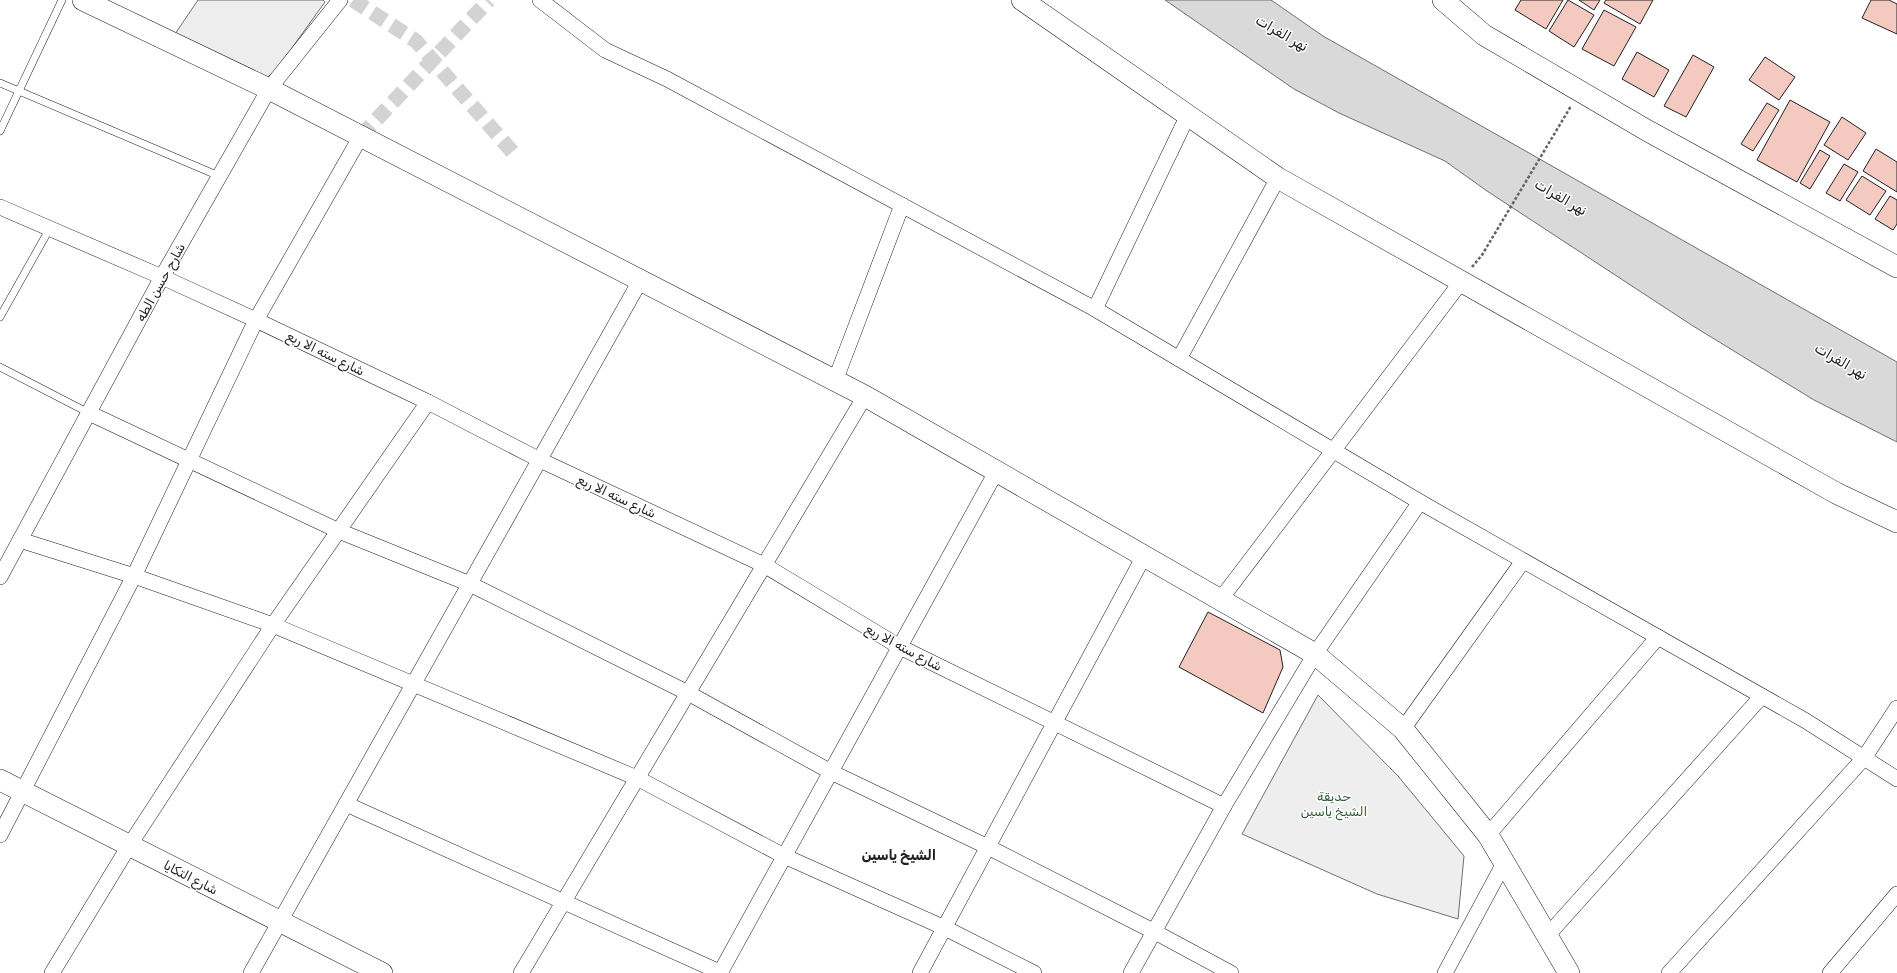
<svg xmlns="http://www.w3.org/2000/svg" width="1897" height="973" font-family="Rubik,'Noto Sans Arabic',sans-serif">
  <style>
    .green { fill: #eee; stroke: #6f6f6f }
    .parking { fill: #ededed; stroke: #6f6f6f }
    .water { fill: #d9d9d9; stroke: #6f6f6f }
    .building { fill: #f3c9c0; stroke: #222 }
    .lines { fill: none; stroke-linecap: round; stroke-linejoin: round }
    .street-tunnel { stroke: #d3d3d3; stroke-width: 15; stroke-dasharray: 15 8; stroke-linecap: butt }
    .lane-casing { stroke: #222; stroke-width: 8 }
    .street-casing { stroke: #222; stroke-width: 16 }
    .secondary-casing { stroke: #222; stroke-width: 22 }
    .path { stroke: #646464; stroke-width: 2.5; stroke-dasharray: 3 2; stroke-linecap: butt }
    .lane { stroke: #fff; stroke-width: 7 }
    .street { stroke: #fff; stroke-width: 15 }
    .secondary { stroke: #fff; stroke-width: 21 }
    .labels { text-anchor: middle; stroke-width: 3; stroke-linejoin: round; paint-order: stroke }
    .street-label { font-size: 13px; fill: #222; stroke: #fff }
    .park-label { font-size: 13px; fill: #2f5e38; stroke: #fff }
    .water-label { font-size: 14px; font-style: italic; fill: #222; stroke: #fff }
    .neighbourhood-label { font-size: 14px; font-weight: bold; fill: #222; stroke: #fff }
  </style>
  <rect width="100%" height="100%" fill="#fff"/>
  <path class="green" d="M1318,695L1398,776L1464,856L1458,919L1377,894L1242,834Z"/>
  <path class="parking" d="M198,0H323L325,2L276,70L263,81L175,34Z"/>
  <path class="water" d="M1165,0H1271L1323,36L1897,362V442L1814,400L1693,326L1487,191L1445,161L1339,113L1294,89Z"/>
  <g class="building">
    <path d="M1521,0H1563L1546,29L1515,10Z"/>
    <path d="M1568,0L1594,15L1574,47L1549,31Z"/>
    <path d="M1579,0H1600L1594,10Z"/>
    <path d="M1606,0H1653L1640,24L1604,3Z"/>
    <path d="M1871,0H1889L1897,4V34L1862,18Z"/>
    <path d="M1604,10L1636,27L1614,66L1582,49Z"/>
    <path d="M1637,52L1669,70L1654,97L1622,79Z"/>
    <path d="M1693,55L1714,67L1686,117L1664,106Z"/>
    <path d="M1765,57L1795,77L1779,100L1749,80Z"/>
    <path d="M1790,100L1830,122L1797,182L1757,160Z"/>
    <path d="M1767,103L1779,110L1753,151L1741,144Z"/>
    <path d="M1842,117L1866,133L1848,160L1824,145Z"/>
    <path d="M1876,149L1897,162V192L1863,171Z"/>
    <path d="M1820,150L1830,156L1810,189L1800,183Z"/>
    <path d="M1844,164L1858,172L1840,201L1826,193Z"/>
    <path d="M1862,176L1886,191L1870,215L1846,200Z"/>
    <path d="M1890,196L1897,200V224L1893,230L1875,219Z"/>
    <path d="M1208,612L1280,650L1283,667L1263,713L1179,667Z"/>
  </g>
  <g class="lines">
    <g class="street-tunnel">
      <path d="M353,0L416,41L516,156"/>
      <path d="M361,136L489,0"/>
    </g>
    <g class="lane-casing">
      <g id="lane">
        <path d="M0,83L219,176"/>
        <path d="M0,131L62,0"/>
        <path d="M0,317L50,228"/>
        <path d="M0,367L89,413"/>
      </g>
    </g>
    <g class="street-casing">
      <g id="street">
        <path d="M540,0L605,50L667,79L1095,309L1420,502L1806,721L1897,779"/>
        <path d="M0,207L162,277L256,320L428,402L540,460L764,565L900,647L1224,806"/>
        <path d="M1095,309L1188,115"/>
        <path d="M1179,359L1278,178"/>
        <path d="M835,381L902,205"/>
        <path d="M89,413L339,531L470,584L688,693L831,772L988,847L1153,931L1231,973"/>
        <path d="M20,540L134,576L273,625L637,778L784,856L945,928L1034,973"/>
        <path d="M0,577L162,277L269,89L340,0"/>
        <path d="M1220,600L1461,282"/>
        <path d="M1403,729L1523,561"/>
        <path d="M346,804L722,973"/>
        <path d="M0,835L134,576L256,320L361,136"/>
        <path d="M1488,835L1658,637"/>
        <path d="M1547,936L1762,696"/>
        <path d="M52,973L129,846L273,625L428,402"/>
        <path d="M251,973L640,281"/>
        <path d="M521,973L865,396"/>
        <path d="M720,973L996,472"/>
        <path d="M920,973L1144,556"/>
        <path d="M1131,973L1224,806L1315,654L1420,502"/>
        <path d="M1445,973L1504,863"/>
        <path d="M1669,973L1864,758L1897,708"/>
        <path d="M1830,973L1897,894"/>
      </g>
    </g>
    <g class="secondary-casing">
      <g id="secondary">
        <path d="M83,0L269,89L865,396L1315,654L1403,729L1488,835L1569,973"/>
        <path d="M1022,0L1278,178L1836,493L1897,522"/>
        <path d="M1443,0L1484,35L1648,131L1897,267"/>
        <path d="M0,780L382,973"/>
      </g>
    </g>
    <path class="path" d="M1472,267L1482,255L1571,106"/>
    <use href="#lane" class="lane"/>
    <use href="#street" class="street"/>
    <use href="#secondary" class="secondary"/>
  </g>
  <g class="labels">
    <g class="street-label">
      <text transform="translate(160 282) rotate(-61)" y="5">شارح حسن الطه</text>
      <text transform="translate(326 353) rotate(26)" y="5">شارع سته الا ربع</text>
      <text transform="translate(617 496) rotate(25)" y="5">شارع سته الا ربع</text>
      <text transform="translate(904 647) rotate(28)" y="5">شارع سته الا ربع</text>
      <text transform="translate(191 877) rotate(27)" y="5">شارع التكايا</text>
    </g>
    <g class="park-label">
      <text x="1334" y="801">حديقة<tspan x="1334" dy="15">الشيخ ياسين</tspan></text>
    </g>
    <g class="water-label">
      <text transform="translate(1282 33) rotate(30)" y="5">نهر الفرات</text>
      <text transform="translate(1561 197) rotate(30)" y="5">نهر الفرات</text>
      <text transform="translate(1841 361) rotate(30)" y="5">نهر الفرات</text>
    </g>
    <g class="neighbourhood-label">
      <text x="899" y="860">الشيخ ياسين</text>
    </g>
  </g>
</svg>
